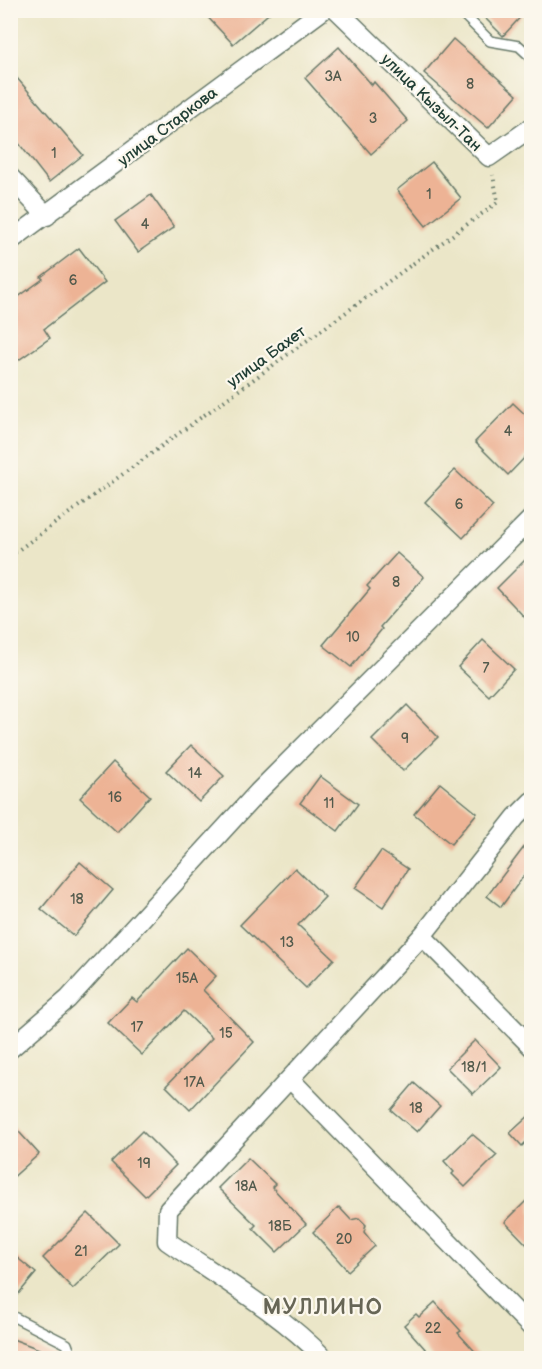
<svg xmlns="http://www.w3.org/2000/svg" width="542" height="1369" font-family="'Balsamiq Sans',sans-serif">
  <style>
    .building { fill: #edb395 }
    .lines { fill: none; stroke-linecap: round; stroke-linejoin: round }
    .service-casing { stroke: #667868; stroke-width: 12 }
    .minor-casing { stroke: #667868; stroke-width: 21 }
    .path { stroke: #667868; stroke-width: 4; stroke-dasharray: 1.5 4.5; stroke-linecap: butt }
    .service { stroke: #fff; stroke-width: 9 }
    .minor { stroke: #fff; stroke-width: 18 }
    .labels { text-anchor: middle; stroke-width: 4.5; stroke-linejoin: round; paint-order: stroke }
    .number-label { font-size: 14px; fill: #525a4c }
    .street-label { font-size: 16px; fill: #1f3d34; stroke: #fbf7ec }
    .district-label { font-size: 22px; font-weight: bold; letter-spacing: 1.5px; fill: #676656; stroke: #fbf7ec }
  </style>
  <rect width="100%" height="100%" fill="#fbf7ec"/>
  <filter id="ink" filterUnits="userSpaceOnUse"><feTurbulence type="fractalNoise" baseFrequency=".0167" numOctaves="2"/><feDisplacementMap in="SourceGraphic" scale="12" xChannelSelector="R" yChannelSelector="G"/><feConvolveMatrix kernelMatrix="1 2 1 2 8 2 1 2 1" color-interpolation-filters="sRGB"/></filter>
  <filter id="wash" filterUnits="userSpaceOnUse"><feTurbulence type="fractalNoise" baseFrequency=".008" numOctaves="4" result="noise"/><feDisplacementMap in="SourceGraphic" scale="24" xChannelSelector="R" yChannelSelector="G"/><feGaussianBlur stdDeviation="1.35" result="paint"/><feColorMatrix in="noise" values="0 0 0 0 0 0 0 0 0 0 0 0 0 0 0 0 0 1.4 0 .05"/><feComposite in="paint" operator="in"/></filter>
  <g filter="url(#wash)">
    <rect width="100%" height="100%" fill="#ebe6c8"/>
    <g id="blocks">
      <g class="building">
        <path d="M201,10H273L233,44Z"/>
        <path d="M477,10H527L503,36Z"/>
        <path d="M453,39L517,95L488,128L424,73Z"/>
        <path d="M339,47L372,85L374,82L408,121L371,154L305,78Z"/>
        <path d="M10,70L83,155L49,182L10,132Z"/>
        <path d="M432,162L461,198L426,226L397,190Z"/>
        <path d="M151,195L174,227L138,252L115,221Z"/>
        <path d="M79,248L105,282L44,329L50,338L10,366V303L43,279L41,277Z"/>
        <path d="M513,403L531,420V451L508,475L475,442Z"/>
        <path d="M455,470L493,506L463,538L425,502Z"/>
        <path d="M397,553L424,577L380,627L382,629L351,667L323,645L370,589L367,586Z"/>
        <path d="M531,554V624L497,588Z"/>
        <path d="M483,640L514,669L489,696L458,667Z"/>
        <path d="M407,705L438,737L403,771L372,740Z"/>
        <path d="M191,745L224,776L199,802L166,771Z"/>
        <path d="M113,762L150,796L117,832L80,798Z"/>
        <path d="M320,776L358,804L338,831L300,803Z"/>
        <path d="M440,783L477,813L451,844L414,814Z"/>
        <path d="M531,838V866L501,907L487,896Z"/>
        <path d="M381,851L408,869L383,907L355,888Z"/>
        <path d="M80,862L113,890L74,936L41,909Z"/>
        <path d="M295,868L325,897L298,925L334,959L306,988L240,925Z"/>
        <path d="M187,948L216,976L203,990L254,1042L190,1110L166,1086L212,1038L184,1011L142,1055L108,1023L132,998L137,1002Z"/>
        <path d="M475,1040L501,1067L473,1094L447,1068Z"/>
        <path d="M414,1083L440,1106L417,1132L391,1110Z"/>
        <path d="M531,1114V1137L522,1146L510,1133Z"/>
        <path d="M10,1122L39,1154L10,1180Z"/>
        <path d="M142,1131L176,1165L145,1196L111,1162Z"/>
        <path d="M472,1134L497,1155L465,1187L452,1174L454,1172L444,1161Z"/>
        <path d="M248,1158L275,1184L272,1187L306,1224L277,1252L253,1228L256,1225L218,1188Z"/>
        <path d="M531,1196V1249L505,1222Z"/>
        <path d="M339,1207L351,1220L359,1218L366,1225L364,1232L375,1246L348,1271L313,1232Z"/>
        <path d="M88,1213L119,1244L73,1289L43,1258Z"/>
        <path d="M10,1252L36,1273L10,1304Z"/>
        <path d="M435,1302L461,1331L458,1333L482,1359H434L404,1325L416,1314L419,1317Z"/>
        <path d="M10,1338L60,1357L59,1359H10Z"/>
      </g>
    </g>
  </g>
  <g filter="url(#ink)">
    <use href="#blocks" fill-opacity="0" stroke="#667868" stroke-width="1.5"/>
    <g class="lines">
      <g class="service-casing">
        <g id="service">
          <path d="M459,10L490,41L519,46L532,58"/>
          <path d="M10,1315L67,1344L72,1358"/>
        </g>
      </g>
      <g class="minor-casing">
        <g id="minor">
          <path d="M337,10L489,157L532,127"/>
          <path d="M10,177L47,216"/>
          <path d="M10,241L323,10"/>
          <path d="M532,801L516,817L422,936L532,1047"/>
          <path d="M10,1049L68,999L258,792L532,518"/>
          <path d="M290,1079L532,1328"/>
          <path d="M324,1358C279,1312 220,1278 167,1241L168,1210L422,936"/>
        </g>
      </g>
      <path class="path" d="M10,556L498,202L493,175"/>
      <use href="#service" class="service"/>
      <use href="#minor" class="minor"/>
    </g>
  </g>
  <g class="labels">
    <g class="number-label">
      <text x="333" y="81">3А</text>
      <text x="470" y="89">8</text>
      <text x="373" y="123">3</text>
      <text x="54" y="158">1</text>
      <text x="429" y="199">1</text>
      <text x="145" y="229">4</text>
      <text x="73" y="285">6</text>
      <text x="508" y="436">4</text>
      <text x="459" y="509">6</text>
      <text x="396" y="587">8</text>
      <text x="353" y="642">10</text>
      <text x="486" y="673">7</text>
      <text x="405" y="743">9</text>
      <text x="195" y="778">14</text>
      <text x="115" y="802">16</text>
      <text x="329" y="808">11</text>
      <text x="77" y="904">18</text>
      <text x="287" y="947">13</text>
      <text x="187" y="983">15А</text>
      <text x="137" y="1032">17</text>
      <text x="226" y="1038">15</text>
      <text x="474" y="1072">18/1</text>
      <text x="194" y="1087">17А</text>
      <text x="416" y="1113">18</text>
      <text x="144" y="1168">19</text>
      <text x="246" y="1191">18А</text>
      <text x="280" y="1231">18Б</text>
      <text x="344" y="1244">20</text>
      <text x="81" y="1256">21</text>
      <text x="433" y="1333">22</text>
    </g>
    <g class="street-label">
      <text transform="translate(432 102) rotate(44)" y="6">улица Кызыл-Тан</text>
      <text transform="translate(167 126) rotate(-37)" y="6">улица Старкова</text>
      <text transform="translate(266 356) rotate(-36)" y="6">улица Бахет</text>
    </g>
    <g class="district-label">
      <text x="323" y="1314">МУЛЛИНО</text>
    </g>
  </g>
  <rect width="542" height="1369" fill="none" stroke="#fbf7ec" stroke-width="36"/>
</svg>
